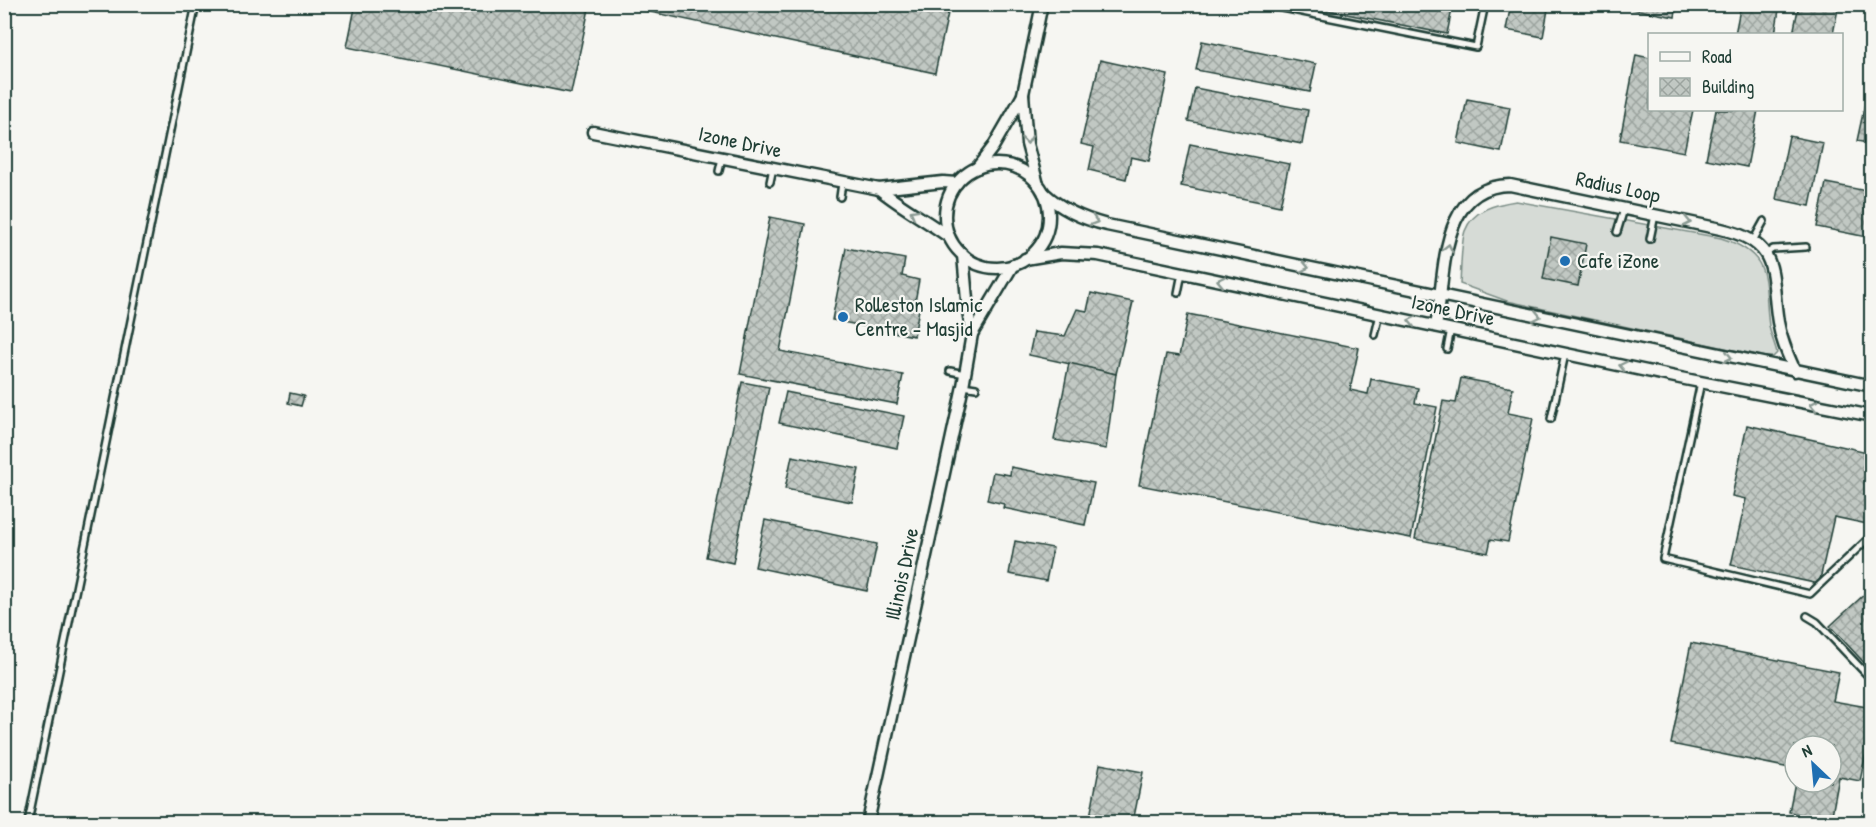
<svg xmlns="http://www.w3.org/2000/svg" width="1876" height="827" font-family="'Patrick Hand',sans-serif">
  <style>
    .grass { fill: #d6dbd6; stroke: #7a8c85; stroke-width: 1.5 }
    .building { fill: url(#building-cross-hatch); stroke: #1f3d34; stroke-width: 1.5 }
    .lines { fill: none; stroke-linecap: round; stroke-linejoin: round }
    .lane-casing { stroke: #1f3d34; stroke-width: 10 }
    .street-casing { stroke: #1f3d34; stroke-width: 15 }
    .lane { stroke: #f6f6f2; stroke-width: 5 }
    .street { stroke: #f6f6f2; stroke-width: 10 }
    .oneway { stroke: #8a9a93 }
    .poi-dot { fill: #1f6fb2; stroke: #f6f6f2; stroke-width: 2 }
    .labels { text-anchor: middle; stroke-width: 4.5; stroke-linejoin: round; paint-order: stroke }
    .street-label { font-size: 21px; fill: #1f3d34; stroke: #f6f6f2 }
    .poi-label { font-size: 21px; fill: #1f3d34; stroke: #f6f6f2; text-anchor: start }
  </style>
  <defs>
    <pattern id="building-cross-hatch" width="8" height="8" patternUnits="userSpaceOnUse" patternTransform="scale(1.5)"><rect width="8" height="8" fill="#c1c8c3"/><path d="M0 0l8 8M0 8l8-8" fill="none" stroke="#9ca49f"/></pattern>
  </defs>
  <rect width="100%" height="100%" fill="#f6f6f2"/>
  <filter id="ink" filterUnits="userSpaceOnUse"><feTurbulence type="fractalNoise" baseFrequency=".0167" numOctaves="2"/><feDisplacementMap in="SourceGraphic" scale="12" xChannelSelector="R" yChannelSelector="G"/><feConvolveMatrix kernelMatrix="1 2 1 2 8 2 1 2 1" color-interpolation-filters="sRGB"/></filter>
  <g filter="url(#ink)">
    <path class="grass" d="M1516,201L1721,238C1774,255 1763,280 1769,326C1771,336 1775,344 1777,353L1773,357H1767L1507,301L1460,284C1461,271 1461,242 1465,231C1473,209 1497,204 1516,201Z"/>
    <g class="building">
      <path d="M340,4H590L571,93L347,47L355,8Z"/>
      <path d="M642,4H950L935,73L641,10Z"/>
      <path d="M1311,4H1453L1447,34L1311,7Z"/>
      <path d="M1511,4H1549L1543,37L1506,30Z"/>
      <path d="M1633,4H1677L1675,17L1632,9Z"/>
      <path d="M1741,4H1780L1775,34H1735Z"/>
      <path d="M1799,4H1839L1833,34H1793Z"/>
      <path d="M1202,41L1316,64L1310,92L1196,70Z"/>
      <path d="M1636,55L1650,58V110H1693L1684,152L1620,140Z"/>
      <path d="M1100,60L1168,75L1149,161L1131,157L1126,179L1089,170L1094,147L1081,144Z"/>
      <path d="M1872,71V144L1857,141Z"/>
      <path d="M1195,88L1308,110L1302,144L1188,121Z"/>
      <path d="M1467,99L1510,107L1501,152L1458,143Z"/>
      <path d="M1716,110H1758L1747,167L1706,159Z"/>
      <path d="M1789,136L1823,143L1810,206L1776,199Z"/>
      <path d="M1190,144L1289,164L1280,206L1181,186Z"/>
      <path d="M1826,183L1872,192V238L1817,227Z"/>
      <path d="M770,217L805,224L780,351L903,375L897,404L740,374Z"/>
      <path d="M1551,237L1586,244L1578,286L1543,279Z"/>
      <path d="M846,248L905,259L902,276L919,280L915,302L920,304L914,336L832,320Z"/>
      <path d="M1091,293L1133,302L1116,374L1029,355L1034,332L1065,336L1077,309L1087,311Z"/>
      <path d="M1188,314L1359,348L1350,390L1368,394L1371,379L1418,388L1415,403L1437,407L1411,538L1139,485L1166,354L1179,356Z"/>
      <path d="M1069,363L1116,374L1106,449L1054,440Z"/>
      <path d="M1461,378L1513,388L1508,413L1533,418L1508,542L1491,539L1488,553L1415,539L1443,401L1456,403Z"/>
      <path d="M742,382L769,387L733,563L706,557Z"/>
      <path d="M786,392L904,416L897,448L779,423Z"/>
      <path d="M290,393L304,396L301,406L288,403Z"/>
      <path d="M1747,425L1872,453V525L1834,517L1819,584L1731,565L1746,499L1732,496Z"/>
      <path d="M792,456L859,469L852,502L785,489Z"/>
      <path d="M1011,467L1094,483L1085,525L1003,508L1004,504L987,500L993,472L1010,475Z"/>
      <path d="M765,520L877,544L867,591L755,567Z"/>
      <path d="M1015,541L1053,548L1046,581L1009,574Z"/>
      <path d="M1869,590L1872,594V671L1830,626Z"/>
      <path d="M1691,643L1839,672L1833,701L1872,708V725L1860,781L1839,777L1831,820L1789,812L1795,782H1831V746H1795V769L1671,744Z"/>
      <path d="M1100,764L1143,772L1133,822H1089Z"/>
    </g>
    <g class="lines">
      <g class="lane-casing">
        <g id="lane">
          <path d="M1262,4L1476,47L1485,4"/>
          <path d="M719,171L722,158"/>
          <path d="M770,182L773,168"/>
          <path d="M840,197L842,183"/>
          <path d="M1617,232L1624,209"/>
          <path d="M1650,239L1655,215"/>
          <path d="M1753,241L1764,221"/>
          <path d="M1765,254L1773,249L1806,247"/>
          <path d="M1178,293L1182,273"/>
          <path d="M1375,335L1380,314"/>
          <path d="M1447,349L1451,329"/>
          <path d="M950,371L965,374"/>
          <path d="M1701,382L1663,559L1810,594L1872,535"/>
          <path d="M963,386L976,388"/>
          <path d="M1551,419L1565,354"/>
          <path d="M1807,616L1817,622L1872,680"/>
          <path d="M28,822L196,4"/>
        </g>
      </g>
      <g class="street-casing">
        <g id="street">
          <path d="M593,132L879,189L943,182L957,183"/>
          <circle cx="997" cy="216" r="52"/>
          <path d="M977,168L993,147L1023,95"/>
          <path d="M1037,181L1027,144L1023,94L1042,4"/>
          <path d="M879,189C901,207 926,220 949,237"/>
          <path d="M1044,193C1062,210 1083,219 1107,225L1872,386"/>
          <path d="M1025,259L1061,253L1098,255L1680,378L1872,416"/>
          <path d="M1436,326C1446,275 1438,186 1510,185L1721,229C1782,243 1770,273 1778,322C1781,340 1788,355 1795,371"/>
          <path d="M972,334L1013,265"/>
          <path d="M868,822L963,386L972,334L968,311L963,255"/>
        </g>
      </g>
      <use href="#lane" class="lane"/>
      <use href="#street" class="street"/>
    </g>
    <defs><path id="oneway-chevron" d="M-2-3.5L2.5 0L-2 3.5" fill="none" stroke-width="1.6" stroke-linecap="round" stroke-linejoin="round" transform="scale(1.5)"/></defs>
    <g class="oneway">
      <use href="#oneway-chevron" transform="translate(1027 140) rotate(83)"/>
      <use href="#oneway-chevron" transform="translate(914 213) rotate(-151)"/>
      <use href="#oneway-chevron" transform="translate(1094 221) rotate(17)"/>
      <use href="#oneway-chevron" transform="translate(1687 222) rotate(12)"/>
      <use href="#oneway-chevron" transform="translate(1448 248) rotate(-77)"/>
      <use href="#oneway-chevron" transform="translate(1305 267) rotate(12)"/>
      <use href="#oneway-chevron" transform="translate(1221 281) rotate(-168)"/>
      <use href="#oneway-chevron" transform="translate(1537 316) rotate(12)"/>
      <use href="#oneway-chevron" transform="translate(1412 321) rotate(-168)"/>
      <use href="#oneway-chevron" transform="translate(1728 357) rotate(12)"/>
      <use href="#oneway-chevron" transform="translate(1623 366) rotate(-168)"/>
      <use href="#oneway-chevron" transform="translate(1814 405) rotate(-169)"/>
    </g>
  </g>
  <g class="poi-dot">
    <circle cx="1565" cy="261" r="6"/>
    <circle cx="843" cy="317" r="6"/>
  </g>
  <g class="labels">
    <g class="street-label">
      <text transform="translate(740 142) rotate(12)" y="7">Izone Drive</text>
      <text transform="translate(1618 187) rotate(12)" y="7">Radius Loop</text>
      <text transform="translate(1453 310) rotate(12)" y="7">Izone Drive</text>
      <text transform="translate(902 574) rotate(-78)" y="7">Illinois Drive</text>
    </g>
    <g class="poi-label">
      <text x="1577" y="268">Cafe iZone</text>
      <text x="855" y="312">Rolleston Islamic<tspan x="855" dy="24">Centre - Masjid</tspan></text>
    </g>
  </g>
  <rect width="1876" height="827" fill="none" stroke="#f6f6f2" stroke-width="24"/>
  <rect x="12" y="12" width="1852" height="803" fill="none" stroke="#1f3d34" stroke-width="2" filter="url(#ink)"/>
  <rect x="1648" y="33" width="195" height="78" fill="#f6f6f2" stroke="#a0aca6" stroke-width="1.5"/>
  <rect x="1660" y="52" width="30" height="9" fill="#f6f6f2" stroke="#a0aca6" stroke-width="1.5"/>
  <text x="1702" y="63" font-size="18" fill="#1f3d34">Road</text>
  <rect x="1660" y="78" width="30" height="18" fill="url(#building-cross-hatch)" stroke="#a0aca6" stroke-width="1.5"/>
  <text x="1702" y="93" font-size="18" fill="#1f3d34">Building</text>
  <g transform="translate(1813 764) rotate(334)"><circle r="28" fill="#f6f6f2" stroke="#a0aca6" stroke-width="1.5"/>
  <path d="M0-4.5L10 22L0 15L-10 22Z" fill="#1f6fb2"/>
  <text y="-9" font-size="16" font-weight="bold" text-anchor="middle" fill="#1f3d34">N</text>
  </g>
</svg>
